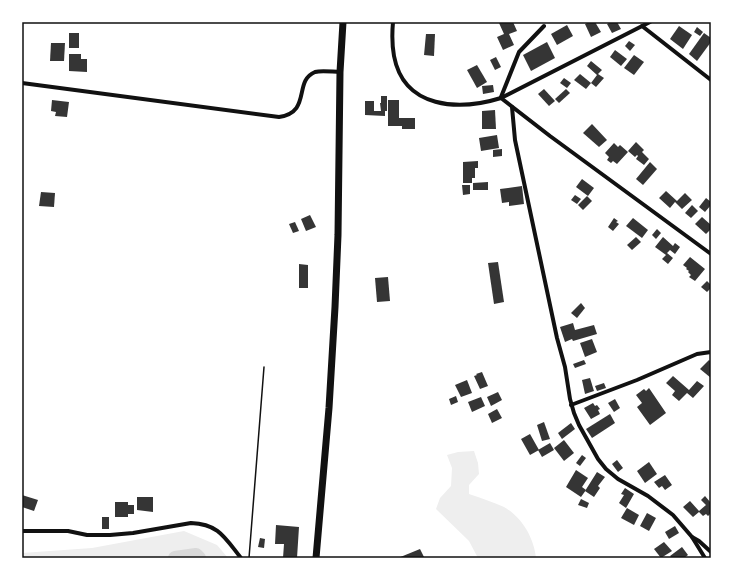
<svg xmlns="http://www.w3.org/2000/svg" width="733" height="580" font-family="Overpass,sans-serif">
  <style>
    .green { fill: #eee }
    .lines { fill: none; stroke-linecap: round; stroke-linejoin: round }
    .river { stroke: #d9d9d9; stroke-width: 14 }
    .building { fill: #353535 }
    .path { stroke: #111; stroke-width: 1.5 }
    .minor { stroke: #111; stroke-width: 4 }
    .primary { stroke: #111; stroke-width: 7 }
    .neatline { fill: none; stroke: #111; stroke-width: 1.5 }
  </style>
  <rect width="100%" height="100%" fill="#fff"/>
  <g class="green">
    <path d="M474,451L478,463L479,474L469,485V494C481,498 493,502 504,507C522,517 534,538 536,558H478L469,541L436,509L440,498L451,486L452,468L447,455L458,452Z"/>
    <path d="M184,531L217,545L228,558H22V553L92,548Z"/>
  </g>
  <g class="lines">
    <path class="river" d="M175,558L196,555L199,558"/>
  </g>
  <g class="building">
    <path d="M502,22H513L517,31L509,34L514,45L503,50L497,37L504,34L499,23Z"/>
    <path d="M589,22H595L601,32L591,37L585,24Z"/>
    <path d="M609,22H617L621,29L612,33L607,24L609,23Z"/>
    <path d="M567,25L573,36L557,45L551,34Z"/>
    <path d="M679,26L692,35L683,49L670,39Z"/>
    <path d="M697,27L703,32L700,36L694,32Z"/>
    <rect x="69" y="33" width="10" height="15"/>
    <path d="M704,33L711,38V42L697,61L689,54Z"/>
    <path d="M426,34H435L434,56L424,55Z"/>
    <path d="M629,41L635,45L630,51L625,46Z"/>
    <path d="M547,42L555,58L531,71L523,55Z"/>
    <path d="M51,43H65L64,61H50Z"/>
    <path d="M615,50L627,59L621,66L610,57Z"/>
    <path d="M69,54H81V59H87V72L69,71Z"/>
    <path d="M634,55L644,62L634,75L624,68Z"/>
    <path d="M496,57L501,67L495,70L490,60Z"/>
    <path d="M591,61L602,70L598,74L604,78L596,87L591,83L597,75L587,66Z"/>
    <path d="M477,65L487,82L477,88L467,70Z"/>
    <path d="M580,74L591,83L586,89L574,80Z"/>
    <path d="M564,78L571,83L567,88L560,83Z"/>
    <path d="M493,85L494,92L483,94L482,86Z"/>
    <path d="M544,89L555,101L549,106L538,94Z"/>
    <path d="M566,89L570,93L559,103L555,99Z"/>
    <path d="M381,96H387V111H385V116L365,115V101H374V111H381L380,103H381Z"/>
    <path d="M52,100L69,102L67,117L55,116L56,112L51,111Z"/>
    <path d="M388,100H399V118H415V129H402V126H388Z"/>
    <path d="M495,110L496,129H482V111Z"/>
    <path d="M592,124L607,140L599,147L583,133Z"/>
    <path d="M497,135L499,148L481,151L479,138Z"/>
    <path d="M636,142L644,150L642,152L649,159L644,165L636,159L638,156L637,155L635,157L628,151Z"/>
    <path d="M614,143L618,147L620,145L628,152L617,164L613,161L611,163L607,160L609,157L605,153Z"/>
    <path d="M502,149V156L493,157V150Z"/>
    <path d="M478,161V168H475V178H472V183H463V162Z"/>
    <path d="M650,162L657,169L643,185L636,179Z"/>
    <path d="M582,179L594,188L588,196L576,187Z"/>
    <path d="M488,182V190H473V183Z"/>
    <path d="M462,185H470V194L463,195Z"/>
    <path d="M522,186L524,204L509,206V202L502,203L500,189Z"/>
    <path d="M666,191L677,201L685,193L692,200L682,209L675,202L670,208L659,198Z"/>
    <path d="M41,192L55,193L54,207L39,206Z"/>
    <path d="M575,195L581,199L577,204L571,200Z"/>
    <path d="M587,196L592,201L583,210L578,205Z"/>
    <path d="M706,198L711,202V205L705,212L699,207Z"/>
    <path d="M692,205L698,211L691,218L685,213Z"/>
    <path d="M310,215L316,227L306,231L301,219Z"/>
    <path d="M702,217L711,225V229L706,234L695,224Z"/>
    <path d="M614,218L618,221L616,222L619,224L613,231L608,227Z"/>
    <path d="M633,218L648,230L642,238L626,226Z"/>
    <path d="M295,222L299,231L293,233L289,224Z"/>
    <path d="M657,229L661,233L656,239L652,235Z"/>
    <path d="M636,237L641,242L632,250L627,245Z"/>
    <path d="M663,237L673,246L675,243L680,247L675,254L670,250L667,253L673,258L668,264L662,259L666,255L655,247Z"/>
    <path d="M690,257L705,269L695,281L689,277L691,275L688,272L689,271L686,269L687,268L683,265Z"/>
    <path d="M498,262L504,302L494,304L488,263Z"/>
    <path d="M299,264L308,265V288H299Z"/>
    <path d="M388,277L390,301L377,302L375,278Z"/>
    <path d="M707,281L711,285V288L707,292L701,287Z"/>
    <path d="M581,303L585,308L577,318L571,313Z"/>
    <path d="M573,323L575,330L594,325L597,334L573,341L572,339L565,342L560,327Z"/>
    <path d="M592,339L597,352L585,357L580,343Z"/>
    <path d="M584,360L586,364L575,368L573,364Z"/>
    <path d="M709,360L711,362V378L700,369Z"/>
    <path d="M482,372L488,386L480,389L474,376L477,375L476,374Z"/>
    <path d="M673,376L689,390L697,381L704,386L693,398L687,393L679,401L672,395L675,391L666,383Z"/>
    <path d="M590,378L594,391L585,394L582,380Z"/>
    <path d="M467,380L472,393L461,397L455,385Z"/>
    <path d="M604,383L606,388L597,391L595,386Z"/>
    <path d="M649,388L666,413L650,425L637,407L642,403L636,395L644,389L646,391Z"/>
    <path d="M498,392L502,400L491,406L487,397Z"/>
    <path d="M456,396L458,402L451,405L449,399Z"/>
    <path d="M481,397L485,406L472,412L468,402Z"/>
    <path d="M615,399L620,408L614,412L608,403Z"/>
    <path d="M593,403L595,406L597,405L600,409L598,410L600,414L591,419L584,408Z"/>
    <path d="M497,409L502,418L492,423L488,414Z"/>
    <path d="M610,414L615,423L592,438L586,429Z"/>
    <path d="M544,422L550,439L542,441L537,425Z"/>
    <path d="M571,423L575,429L562,439L558,433Z"/>
    <path d="M530,434L539,450L530,455L521,439Z"/>
    <path d="M564,440L574,453L564,461L554,448Z"/>
    <path d="M550,443L554,450L542,457L538,450Z"/>
    <path d="M582,455L586,458L580,466L576,463Z"/>
    <path d="M617,460L623,468L618,472L612,464Z"/>
    <path d="M649,462L657,474L645,483L637,471Z"/>
    <path d="M576,470L588,478L582,487L586,490L581,497L566,487Z"/>
    <path d="M597,472L605,477L598,486L600,488L594,497L585,491Z"/>
    <path d="M665,475L672,485L665,490L662,486L659,488L654,482Z"/>
    <path d="M625,488L634,494L626,508L619,503L624,495L621,494Z"/>
    <path d="M22,495L38,500L34,511L22,507Z"/>
    <path d="M705,496L711,503V513L708,516L706,514L703,516L699,512L693,517L683,507L690,501L699,511L706,505L701,500Z"/>
    <path d="M137,497H153V512L137,510Z"/>
    <path d="M581,499L589,503L587,508L578,505Z"/>
    <path d="M115,502H128V505H134V514H128V517H115Z"/>
    <path d="M627,508L639,515L634,525L621,518Z"/>
    <path d="M647,513L656,518L649,531L640,526Z"/>
    <rect x="102" y="517" width="7" height="12"/>
    <path d="M276,525L299,527L297,558H283L284,544H275Z"/>
    <path d="M675,526L679,533L669,539L665,532Z"/>
    <path d="M260,538L265,539L264,548L258,547Z"/>
    <path d="M664,542L672,551L661,558L654,549Z"/>
    <path d="M682,547L688,555L684,558H672L670,556Z"/>
    <path d="M420,549L424,557L421,558H398Z"/>
  </g>
  <g class="lines">
    <path class="path" d="M249,558L264,367"/>
    <g class="minor">
      <path d="M393,22C392,33 392,45 394,56C404,109 459,111 501,98L650,22"/>
      <path d="M642,26L711,80"/>
      <path d="M22,83L279,117C312,112 293,81 315,72C322,70 333,72 340,72"/>
      <path d="M501,97L519,52L544,26"/>
      <path d="M501,98L550,136L711,254"/>
      <path d="M512,107L515,140L557,338L565,367L570,399L574,413L579,425L598,459L606,469L618,479L648,496L673,515L692,537L705,558"/>
      <path d="M571,405L637,380L697,354L711,352"/>
      <path d="M22,531H68L87,535H110L133,533L191,523C219,524 225,538 241,558"/>
      <path d="M692,537L699,541L711,552"/>
    </g>
    <path class="primary" d="M316,558L329,408L335,307L338,235L340,72L343,22"/>
  </g>
  <rect width="733" height="580" fill="none" stroke="#ffffff" stroke-width="46"/>
  <rect x="23" y="23" width="687" height="534" class="neatline"/>
</svg>
